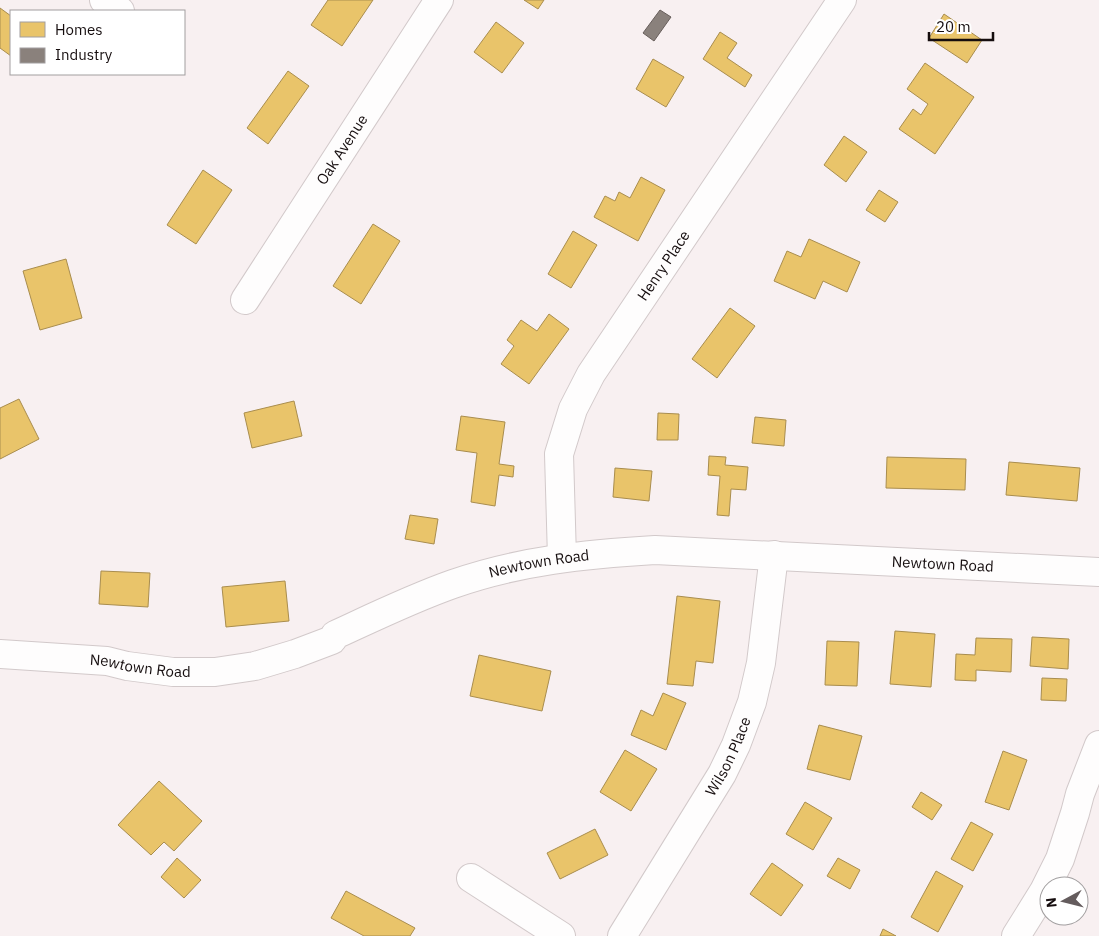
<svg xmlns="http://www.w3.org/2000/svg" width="1099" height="936" font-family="'IBM Plex Sans',sans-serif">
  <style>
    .homes { fill: #e9c46a; stroke: #a98d4e }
    .industry { fill: #8a817c; stroke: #675e5b }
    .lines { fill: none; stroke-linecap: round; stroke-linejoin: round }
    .minor-casing { stroke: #d2c9ca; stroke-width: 30 }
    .minor { stroke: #fefdfd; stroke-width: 28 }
    .labels { text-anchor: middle; stroke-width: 5; stroke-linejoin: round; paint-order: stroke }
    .street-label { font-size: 15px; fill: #150d0e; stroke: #fff }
  </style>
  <rect width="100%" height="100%" fill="#f8f0f1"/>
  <g class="homes">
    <path d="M328,0H373L342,46L311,25Z"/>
    <path d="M524,0H544L538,9Z"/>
    <path d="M0,8L11,16V56L0,48Z"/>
    <path d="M944,14L982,40L967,63L929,38Z"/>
    <path d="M496,22L524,43L502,73L474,52Z"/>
    <path d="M720,32L737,43L727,58L752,75L745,87L703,59Z"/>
    <path d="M653,59L684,77L666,107L636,89Z"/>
    <path d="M925,63L974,97L935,154L899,129L913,109L921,115L928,104L907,89Z"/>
    <path d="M288,71L309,86L268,144L247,128Z"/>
    <path d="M844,136L867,152L846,182L824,165Z"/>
    <path d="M203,170L232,190L196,244L167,225Z"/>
    <path d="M641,177L665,190L638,241L594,217L605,196L615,201L619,192L630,198Z"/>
    <path d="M879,190L898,202L885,222L866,210Z"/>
    <path d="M373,224L400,241L361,304L333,286Z"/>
    <path d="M573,231L597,245L571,288L548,274Z"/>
    <path d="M809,239L860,262L847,292L823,281L815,299L774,281L787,251L801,257Z"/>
    <path d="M66,259L82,318L40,330L23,271Z"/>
    <path d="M730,308L755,326L717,378L692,359Z"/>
    <path d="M549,314L569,329L529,384L501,364L514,346L507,340L521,320L537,331Z"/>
    <path d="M19,399L39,439L0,459V408Z"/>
    <path d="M294,401L302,436L252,448L244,413Z"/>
    <path d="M658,413L679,414L678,440H657Z"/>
    <path d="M461,416L505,422L499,464L514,466L513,477L499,475L495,506L471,502L477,453L456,450Z"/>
    <path d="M755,417L786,420L784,446L752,443Z"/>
    <path d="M709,456L726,457L725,465L748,467L746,490L731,489L729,516L717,515L720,476L708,475Z"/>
    <path d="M887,457L966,459L965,490L886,488Z"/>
    <path d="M1009,462L1080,468L1077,501L1006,495Z"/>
    <path d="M615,468L652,471L649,501L613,497Z"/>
    <path d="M410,515L438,519L434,544L405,539Z"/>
    <path d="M101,571L150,573L148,607L99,604Z"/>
    <path d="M285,581L289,621L226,627L222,587Z"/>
    <path d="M677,596L720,601L713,663L696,661L693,686L667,684Z"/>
    <path d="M895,631L935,634L931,687L890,684Z"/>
    <path d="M1032,637L1069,639L1068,669L1030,666Z"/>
    <path d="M976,638L1012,639L1011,672L976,670V681L955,680L956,654L975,655Z"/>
    <path d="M827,641L859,642L857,686L825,685Z"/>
    <path d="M479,655L551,671L542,711L470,696Z"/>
    <path d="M1042,678L1067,679L1066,701L1041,700Z"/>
    <path d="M663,693L686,703L666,750L631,735L641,710L653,716Z"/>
    <path d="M819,725L862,736L850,780L807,769Z"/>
    <path d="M625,750L657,769L631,811L600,792Z"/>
    <path d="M1003,751L1027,760L1009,810L985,802Z"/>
    <path d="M159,781L202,821L174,851L164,842L151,855L118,825Z"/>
    <path d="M921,792L942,805L932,820L912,807Z"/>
    <path d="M805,802L832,818L813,850L786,834Z"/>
    <path d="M971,822L993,834L973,871L951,859Z"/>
    <path d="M595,829L608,855L560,879L547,853Z"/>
    <path d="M177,858L201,880L184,898L161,877Z"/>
    <path d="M838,858L860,870L850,889L827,876Z"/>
    <path d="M772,863L803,885L781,916L750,894Z"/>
    <path d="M936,871L963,886L938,932L911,917Z"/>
    <path d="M346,891L415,928L410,936H364L331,918Z"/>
    <path d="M883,929L896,936H880Z"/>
  </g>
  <path class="industry" d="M660,10L671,17L654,41L643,33Z"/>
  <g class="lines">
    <g class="minor-casing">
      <g id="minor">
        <path d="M104,0L120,11"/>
        <path id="s1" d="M245,300L439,0"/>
        <path id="s2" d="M562,558L559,454L573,409L591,374L842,0"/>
        <path id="s3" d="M0,654L107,661L127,666L173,672H215L255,666L295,654L332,640L335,635C374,617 413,598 453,584C518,561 586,554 655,550L1099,572"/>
        <path d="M471,878L561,936"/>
        <path id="s4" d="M622,936L722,774L736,745L752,702L761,663L774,555"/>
        <path d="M1016,936L1044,891L1060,859L1075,813L1080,794L1099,745"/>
      </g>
    </g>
    <use href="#minor" class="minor"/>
  </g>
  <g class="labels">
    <g class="street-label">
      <text dy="5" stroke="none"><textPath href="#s1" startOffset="179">Oak Avenue</textPath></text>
      <text dy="5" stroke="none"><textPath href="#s2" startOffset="321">Henry Place</textPath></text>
      <text dy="5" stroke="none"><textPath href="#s3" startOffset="561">Newtown Road</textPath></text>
      <text dy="5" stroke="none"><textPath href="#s3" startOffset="966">Newtown Road</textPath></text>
      <text dy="5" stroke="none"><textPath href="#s3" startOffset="141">Newtown Road</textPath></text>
      <text dy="5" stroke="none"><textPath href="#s4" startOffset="209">Wilson Place</textPath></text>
    </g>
  </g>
  <rect x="10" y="10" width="175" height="65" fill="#ffffff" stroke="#a19e9f"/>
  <rect x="20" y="22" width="25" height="15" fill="#e9c46a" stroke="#a19e9f"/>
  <text x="55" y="35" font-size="15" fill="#150d0e">Homes</text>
  <rect x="20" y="48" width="25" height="15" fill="#8a817c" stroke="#a19e9f"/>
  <text x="55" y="60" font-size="15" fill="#150d0e">Industry</text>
  <g transform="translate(1064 901) rotate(263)"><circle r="24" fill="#ffffff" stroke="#a19e9f"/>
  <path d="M0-4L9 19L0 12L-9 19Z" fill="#645c5d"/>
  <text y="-8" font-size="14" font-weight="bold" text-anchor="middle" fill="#150d0e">N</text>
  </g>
  <path d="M929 32v8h64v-8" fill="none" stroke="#150d0e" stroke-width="2.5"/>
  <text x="936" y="32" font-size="15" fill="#150d0e" stroke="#ffffff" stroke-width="4" paint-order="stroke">20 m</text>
</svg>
